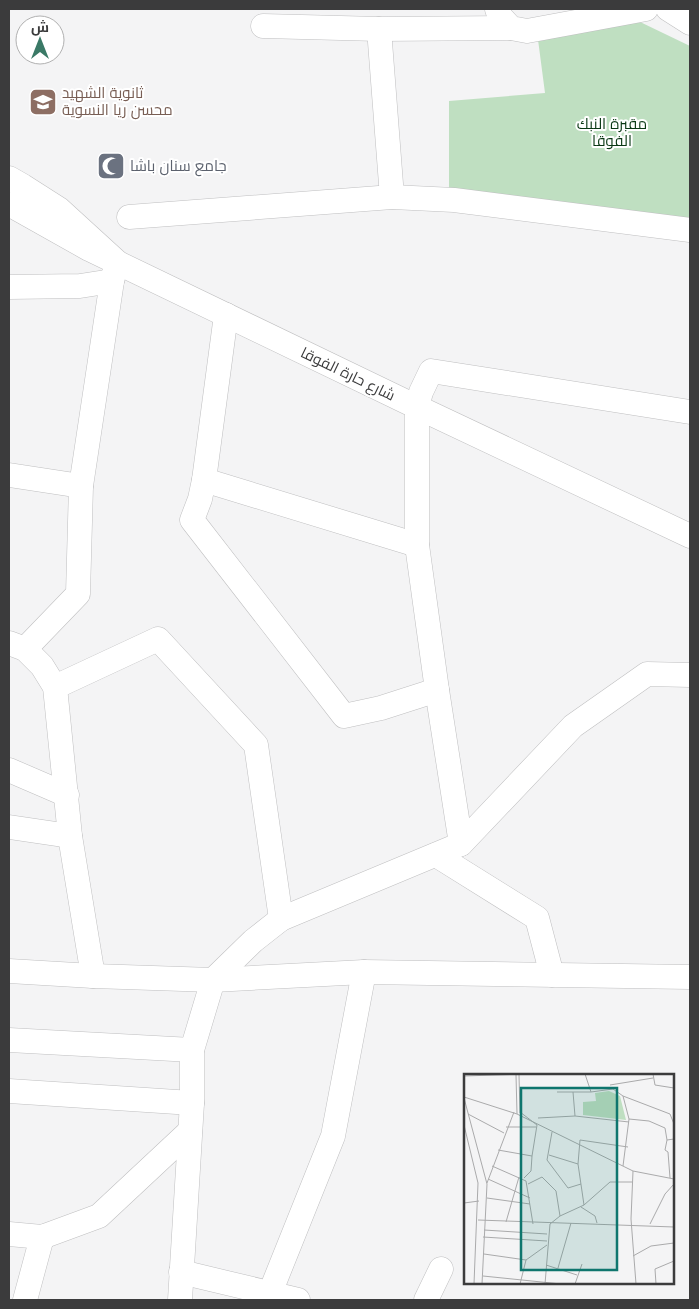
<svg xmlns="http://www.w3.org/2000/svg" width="699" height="1309" font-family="Helvetica,Cairo,sans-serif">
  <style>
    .green { fill: #bfdfc1 }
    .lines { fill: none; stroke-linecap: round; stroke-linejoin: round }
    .minor-casing { stroke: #bfbfc0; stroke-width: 25 }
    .minor { stroke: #fff; stroke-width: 24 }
    .labels { text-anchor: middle; stroke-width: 4; stroke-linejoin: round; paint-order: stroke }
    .education-label { font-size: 15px; fill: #785e54; stroke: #fff; text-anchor: start }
    .park-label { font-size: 15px; fill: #0a3814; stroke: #fff }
    .worship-label { font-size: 15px; fill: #5b616d; stroke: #fff; text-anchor: start }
    .street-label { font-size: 15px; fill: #3b3b3c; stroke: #fff }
    .inset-road { fill: none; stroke: #aaaaab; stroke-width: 1 }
    .view { fill: #0f766e; fill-opacity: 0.15; stroke: #0f766e; stroke-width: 2.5 }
    .inset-edge { fill: none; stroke: #3b3b3c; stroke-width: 2.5 }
  </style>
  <rect width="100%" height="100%" fill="#f4f4f5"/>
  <path class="green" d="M636,20L690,46V222L449,191V101L545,93L537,32Z"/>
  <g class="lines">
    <g class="minor-casing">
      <g id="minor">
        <path d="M497,9L499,15L511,28L527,31L646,9"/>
        <path d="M668,9L690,23"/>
        <path d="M263,26L379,29L511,28"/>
        <path d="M379,29L392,197"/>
        <path d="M9,178L23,186L59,209L117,262L112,281L81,486"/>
        <path d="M9,204L89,249L417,407L690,536"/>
        <path d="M129,217L392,197L454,200L690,230"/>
        <path d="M9,287L80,286L112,281"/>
        <path d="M226,315L204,480L200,499L192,520L344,716L381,708L437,690"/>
        <path d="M9,475L81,486L78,594L25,649"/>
        <path d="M204,480L417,545"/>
        <path d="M9,643L25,649L42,666L55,687L70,836L93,976"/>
        <path d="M55,687L158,639L256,745L281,919"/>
        <path d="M9,770L67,795"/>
        <path d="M9,827L70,836"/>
        <path d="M461,844L573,726L647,674L690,675"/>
        <path d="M436,855L537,918L552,975"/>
        <path d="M9,971L93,976L213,980L364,972L690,977"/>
        <path d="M9,1040L192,1050"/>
        <path d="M9,1091L192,1103"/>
        <path d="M9,1234L42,1237L99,1216L190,1131"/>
        <path d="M181,1272L298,1300"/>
        <path d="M270,1293L333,1136L364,972"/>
        <path d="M25,1300L42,1237"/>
        <path d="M180,1300L192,1103V1050L213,980L253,941L281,919L461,844L437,690L417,545V407L421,392L431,371L690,412"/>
        <path d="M426,1300L441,1269"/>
      </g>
    </g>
    <use href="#minor" class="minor"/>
  </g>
  <defs>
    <g id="school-square" transform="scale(1.4375)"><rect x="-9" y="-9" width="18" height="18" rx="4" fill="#8d6e63" stroke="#fff"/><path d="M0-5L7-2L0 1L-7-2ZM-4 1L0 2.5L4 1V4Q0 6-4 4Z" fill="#fff"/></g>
    <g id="mosque-square" transform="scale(1.4375)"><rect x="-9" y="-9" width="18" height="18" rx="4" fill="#6b7280" stroke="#fff"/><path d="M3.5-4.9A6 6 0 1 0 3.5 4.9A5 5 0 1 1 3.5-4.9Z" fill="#fff"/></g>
  </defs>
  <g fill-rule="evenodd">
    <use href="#school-square" x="43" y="102"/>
    <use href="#mosque-square" x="111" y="166"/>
  </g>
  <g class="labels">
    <g class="education-label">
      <text x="62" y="98">ثانوية الشهيد<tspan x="62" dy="17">محسن ريا النسوية</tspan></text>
    </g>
    <g class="park-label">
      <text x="612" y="129">مقبرة النبك<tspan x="612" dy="17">الفوقا</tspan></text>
    </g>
    <g class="worship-label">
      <text x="130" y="171">جامع سنان باشا</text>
    </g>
    <g class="street-label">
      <text transform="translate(348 374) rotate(26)" y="5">شارع حارة الفوقا</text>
    </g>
  </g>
  <g transform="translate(464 1074)">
    <rect width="210" height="210" fill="#f4f4f5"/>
    <path d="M145,17L156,22L162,46L119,41V28L132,27L131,19Z" fill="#bfdfc1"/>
    <path class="inset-road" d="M121,0L127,18L149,15L159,22L165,45L159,92M189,0L191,11L210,14M52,1L53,40M55,1L56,39M0,2L61,0M146,11L189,4M93,18H127M109,18L111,42M159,22L206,40L210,50M0,23L53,40L169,97L210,105M0,24L23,110L18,210M56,38L73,51L68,82M4,40L40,59M74,44L111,42L165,48M165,45L185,47L201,54L203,66M0,51L14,109L10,210M42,53H72M88,58L83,86L104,114L117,110M34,76L68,82L67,97L60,104M85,81L114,90M28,92L62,107L69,150M169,97L167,145L172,210M206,104L204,78L201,76L203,66L210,65M24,105L66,124M23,109L50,38M64,110L78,103L92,117L96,142M23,124L66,130M0,129L15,127M120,131L146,108H168M117,133L131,142L133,149M14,146L210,153M42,148L55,103M186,150L201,120L210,110M20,156L83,160M19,163L83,167M20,180L62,186L83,171M169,182L187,172L210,169M82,191L113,201M94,194L107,149M19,202L97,210M56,210L62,186M81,210L86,150L96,142L120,131L114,90L116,66L164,73M111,210L118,190M192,210L191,195L210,187"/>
    <path class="view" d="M57,14H153V196H57Z"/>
    <rect width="210" height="210" class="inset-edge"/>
  </g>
  <rect width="699" height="1309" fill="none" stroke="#3b3b3c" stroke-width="20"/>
  <g transform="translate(40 40)"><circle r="24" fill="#ffffff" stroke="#b1b1b1"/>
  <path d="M0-4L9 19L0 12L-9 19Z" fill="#3a7966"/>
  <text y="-8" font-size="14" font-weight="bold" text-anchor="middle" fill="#3b3b3c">ش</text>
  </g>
</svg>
